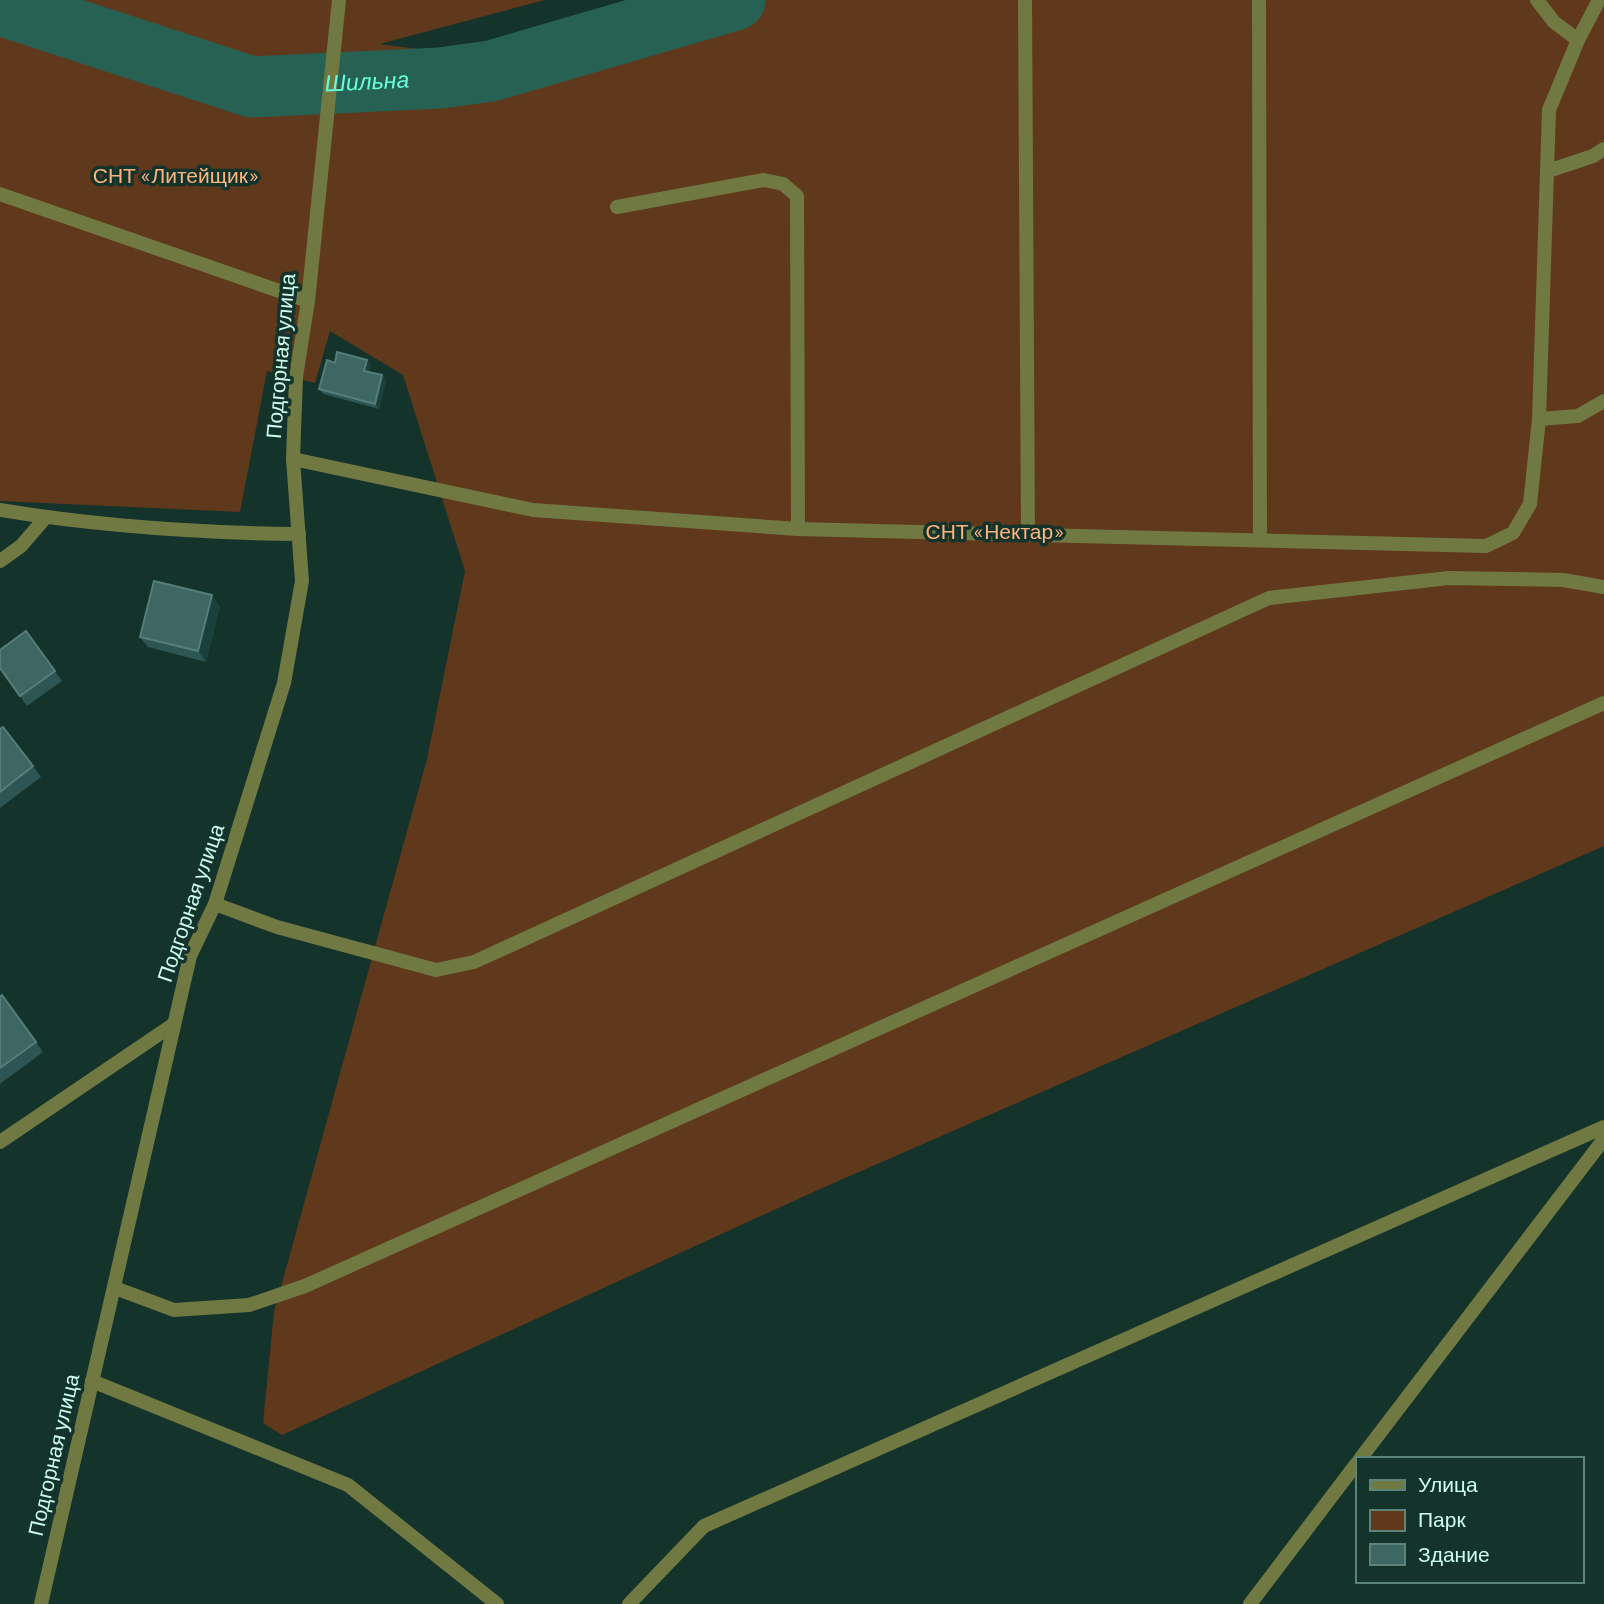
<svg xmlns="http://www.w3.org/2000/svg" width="1604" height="1604" font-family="Barlow,sans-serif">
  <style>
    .green { fill: #60391c }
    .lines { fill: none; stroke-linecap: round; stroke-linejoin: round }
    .river { stroke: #266153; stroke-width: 61 }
    .lane { stroke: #717943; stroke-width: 14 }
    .street { stroke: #717943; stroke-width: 14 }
    .wall { fill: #2d5554 }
    .shaded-wall { fill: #1b403c }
    .building { fill: #3e6764; stroke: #557e7a; stroke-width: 2 }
    .labels { text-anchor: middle; stroke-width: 7; stroke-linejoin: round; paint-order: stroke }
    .park-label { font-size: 21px; fill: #ffb37e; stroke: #13332b }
    .street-label { font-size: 21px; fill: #cefdef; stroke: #13332b }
    .water-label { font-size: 23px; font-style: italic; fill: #65ffdc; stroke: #13332b }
  </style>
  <rect width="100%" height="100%" fill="#13332b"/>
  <path class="green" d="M0,0H545L380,44L492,59L653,0H1604V846L820,1189L282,1435L263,1423L274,1312L427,759L465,571L403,375L330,331L315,383L267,371L240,512L0,501Z"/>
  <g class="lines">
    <path class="river" id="s1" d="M0,5L252,87L440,78L491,71L735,0"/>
    <g class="lane">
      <path d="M1025,0L1028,535"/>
      <path d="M1259,0L1260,540"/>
      <path d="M1537,0L1554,22L1578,40"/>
      <path d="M1548,171L1593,156L1604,149"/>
      <path d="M0,194L308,301"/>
      <path d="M617,207L764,180L783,184L797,196L798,529"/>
      <path d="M1539,419L1578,416L1604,401"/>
      <path d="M293,459L533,510L798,529L1486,546L1513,533L1530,504L1539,419L1549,110L1578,40L1599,0"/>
      <path d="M0,510C98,526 200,533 299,534"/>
      <path d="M215,904L277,927L436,970L474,962L1269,598L1449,578L1563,580L1604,587"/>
      <path d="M115,1288L174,1310L249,1305L305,1286L1604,703"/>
    </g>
    <g class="street">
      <path d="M0,561L21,546L46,517"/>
      <path d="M0,1142L174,1024"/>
      <path d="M92,1381L348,1485L497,1604"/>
      <path d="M1360,1459L1604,1139"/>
      <path d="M41,1604L190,956L215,904L284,683L302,581L293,459L296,377L308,301L339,0"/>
      <path d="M629,1604L704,1526L1604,1127"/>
      <path d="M1250,1604L1357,1463"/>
    </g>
  </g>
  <g class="wall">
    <path d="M367,360L371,365L369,372L386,381L379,409L323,394L319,389L335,363Z"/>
    <path d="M220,606L206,662L148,647L140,637Z"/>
    <path d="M26,631L62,681L27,706L0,668Z"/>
    <path d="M0,729L33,766L41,777L0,808Z"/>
    <path d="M2,995L43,1052L0,1084V997Z"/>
  </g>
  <g class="shaded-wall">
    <path d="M367,360L371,365L368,376L364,371Z"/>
    <path d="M382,375L386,381L379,409L375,404Z"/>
    <path d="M212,595L220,606L206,662L198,651Z"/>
  </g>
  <g class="building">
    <path d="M337,352L367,360L364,371L382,375L375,404L319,389L327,360L335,363Z"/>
    <path d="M154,581L212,595L198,651L140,637Z"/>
    <path d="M26,631L55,671L20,696L0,668V650Z"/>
    <path d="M3,727L33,766L0,792V729Z"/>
    <path d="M2,995L36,1042L0,1068V997Z"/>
  </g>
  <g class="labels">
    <g class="park-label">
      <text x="176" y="183">СНТ «Литейщик»</text>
      <text x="995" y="539">СНТ «Нектар»</text>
    </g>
    <g class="street-label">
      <text transform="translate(281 356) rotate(-85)" y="7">Подгорная улица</text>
      <text transform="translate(191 903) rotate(-71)" y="7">Подгорная улица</text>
      <text transform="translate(54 1455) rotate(-77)" y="7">Подгорная улица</text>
    </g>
    <g class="water-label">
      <text dy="8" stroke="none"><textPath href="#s1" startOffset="380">Шильна</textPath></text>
    </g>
  </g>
  <rect x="1356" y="1457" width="228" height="126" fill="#13332b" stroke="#5e8479" stroke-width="2"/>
  <rect x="1370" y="1480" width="35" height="10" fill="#717943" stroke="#5e8479" stroke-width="2"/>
  <text x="1418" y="1492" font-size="21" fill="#cefdef">Улица</text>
  <rect x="1370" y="1510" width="35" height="21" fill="#60391c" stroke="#5e8479" stroke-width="2"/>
  <text x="1418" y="1527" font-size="21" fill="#cefdef">Парк</text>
  <rect x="1370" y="1544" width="35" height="21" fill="#3e6764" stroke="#5e8479" stroke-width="2"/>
  <text x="1418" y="1562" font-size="21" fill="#cefdef">Здание</text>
</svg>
